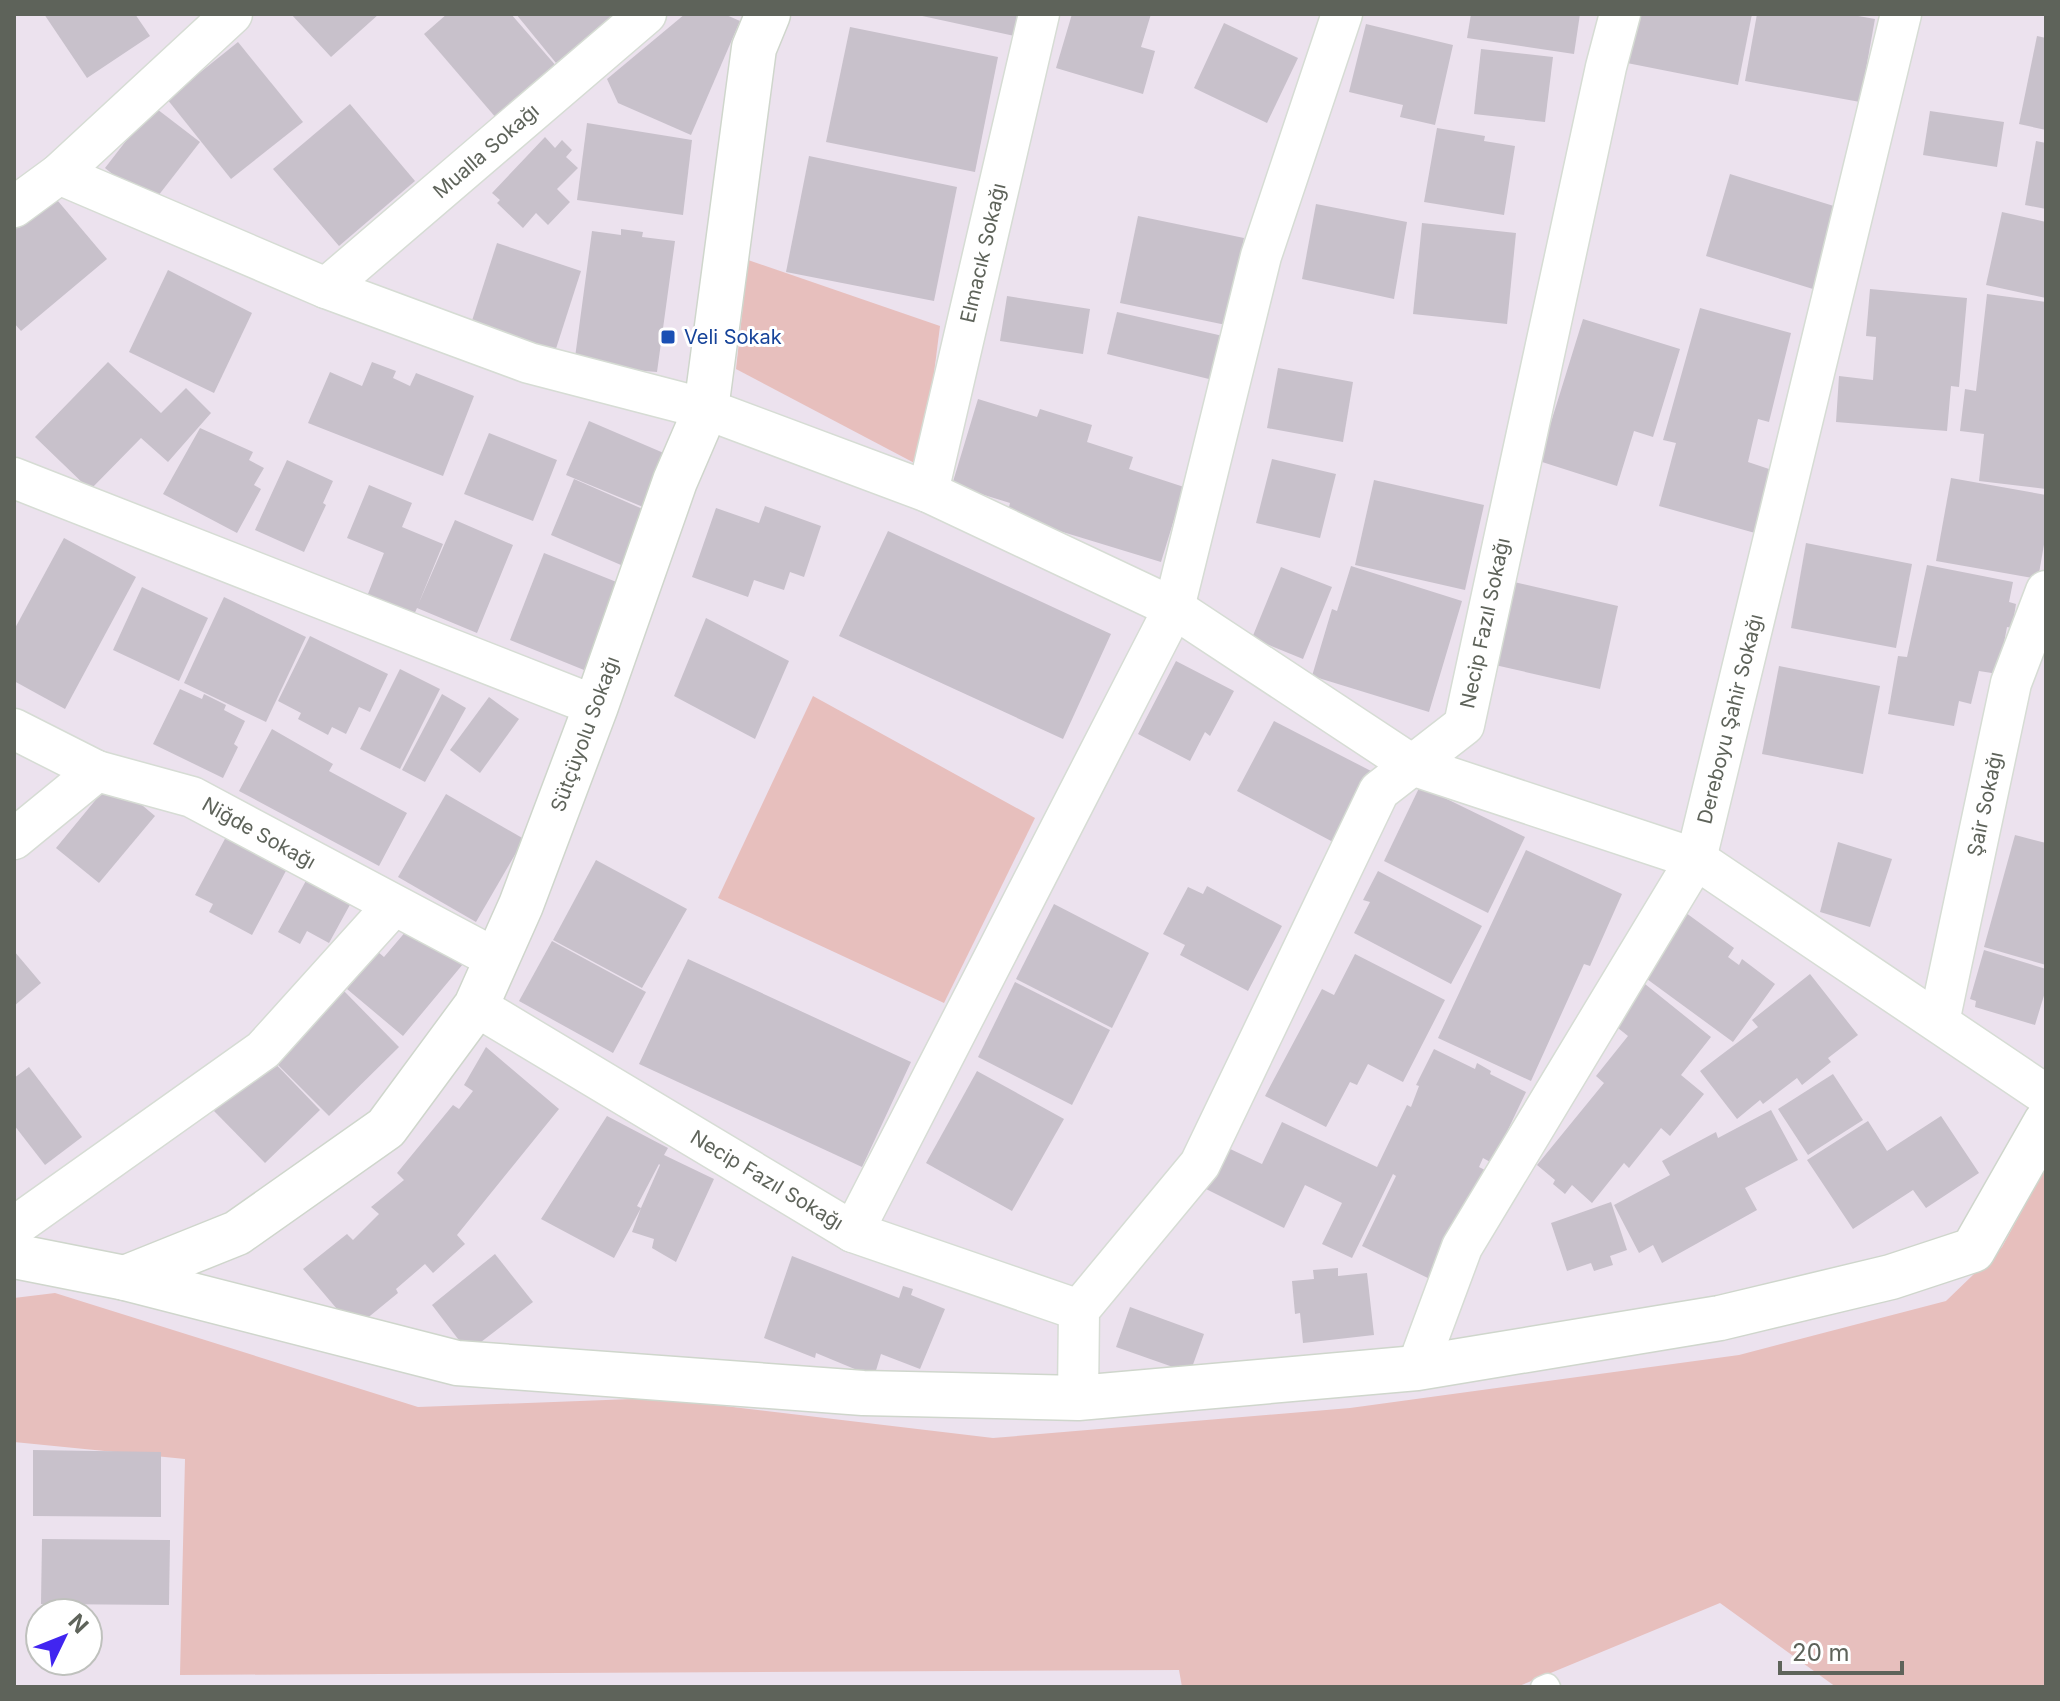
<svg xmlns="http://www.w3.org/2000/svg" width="2060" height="1701" font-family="Inter,sans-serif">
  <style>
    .green { fill: #e7bfbd }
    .building { fill: #c8c1cb; fill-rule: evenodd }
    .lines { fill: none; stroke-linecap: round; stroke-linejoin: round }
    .lane-casing { stroke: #d6dcd4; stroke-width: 23 }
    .street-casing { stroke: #d6dcd4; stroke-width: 43 }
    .secondary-casing { stroke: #cfd6cc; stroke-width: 47 }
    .lane { stroke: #fff; stroke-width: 20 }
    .street { stroke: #fff; stroke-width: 40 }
    .secondary { stroke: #fff; stroke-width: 44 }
    .transit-dot { fill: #1a4fb4; stroke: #fff; stroke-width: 3 }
    .labels { text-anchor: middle; stroke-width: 6; stroke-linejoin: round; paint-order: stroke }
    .street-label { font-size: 20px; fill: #5e635a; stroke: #fff }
    .transit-label { font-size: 20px; fill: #164399; stroke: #fff; text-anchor: start }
  </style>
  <rect width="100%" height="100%" fill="#ece2ee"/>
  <g class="green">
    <path d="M748,260L940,326L922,467L736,369Z"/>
    <path d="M813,696L1035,818L944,1003L718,898Z"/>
    <path d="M2046,1167V1687H1836L1720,1603L1517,1687H1182L1179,1670L180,1675L185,1459L14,1442V1298L55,1293L418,1407L658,1398L993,1438L1350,1408L1739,1355L1946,1301L2002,1247Z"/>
  </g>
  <g class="building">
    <path d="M44,14H135L150,36L87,78Z"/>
    <path d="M291,14H379L331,57Z"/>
    <path d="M447,14H511L557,67L497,119L424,34Z"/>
    <path d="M516,14H617L556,63Z"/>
    <path d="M685,14H724L740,21L691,135L618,103L607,79Z"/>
    <path d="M913,14H1023L1019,37Z"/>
    <path d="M1072,14H1151L1141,47L1155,51L1143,94L1056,68Z"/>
    <path d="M1471,14H1580L1574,54L1467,38Z"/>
    <path d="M1636,14H1752L1738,85L1627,63Z"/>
    <path d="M1757,14H1847L1875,19L1860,102L1745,81Z"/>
    <path d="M1224,23L1298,58L1267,123L1194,88Z"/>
    <path d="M1366,24L1453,45L1435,125L1400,117L1403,105L1349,92Z"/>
    <path d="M850,27L998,57L975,172L826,142Z"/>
    <path d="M2037,36L2046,38V130L2019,124Z"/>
    <path d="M238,42L303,122L231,179L167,99Z"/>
    <path d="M1481,49L1553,57L1545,122L1474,114Z"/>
    <path d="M350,104L415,181L339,246L273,169Z"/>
    <path d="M153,106L200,142L151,205L105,168Z"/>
    <path d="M1930,111L2004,122L1997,167L1923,155Z"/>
    <path d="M587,123L692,140L683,215L577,200Z"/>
    <path d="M1437,128L1485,136L1484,141L1515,146L1504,215L1424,202Z"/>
    <path d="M545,137L555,148L562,140L572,150L566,157L578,168L557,189L570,202L548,225L536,213L523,228L497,203L500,200L492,193Z"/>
    <path d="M2036,141L2046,143V209L2025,205Z"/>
    <path d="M809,156L957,187L934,301L786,272Z"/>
    <path d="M1730,174L1837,207L1813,289L1706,256Z"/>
    <path d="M52,194L107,259L21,331L14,323V226Z"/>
    <path d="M1316,204L1407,222L1394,299L1302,279Z"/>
    <path d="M2002,212L2046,222V298L1986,285Z"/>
    <path d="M1138,216L1244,238L1226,325L1120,303Z"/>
    <path d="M1422,223L1516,233L1507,324L1413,314Z"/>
    <path d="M621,229L643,232L642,237L675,241L657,372L574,365L592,231L621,235Z"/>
    <path d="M497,243L581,271L553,358L469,330Z"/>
    <path d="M168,270L252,313L214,393L129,352Z"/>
    <path d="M1870,289L1967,298L1959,387L1951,386L1947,431L1836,422L1839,376L1873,380L1876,337L1866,336Z"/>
    <path d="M1987,294L2046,302V489L1979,481L1984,434L1960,431L1965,389L1976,391Z"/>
    <path d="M1007,296L1090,309L1083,354L1000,341Z"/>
    <path d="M1700,308L1791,333L1769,422L1758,419L1748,462L1772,470L1755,533L1659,506L1676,443L1663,440Z"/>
    <path d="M1117,312L1223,336L1213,380L1107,354Z"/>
    <path d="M1583,319L1680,349L1653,437L1634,431L1617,486L1539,461Z"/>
    <path d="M108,362L161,413L186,388L211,413L168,462L141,438L90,490L35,437Z"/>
    <path d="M372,362L396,371L393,378L410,386L416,373L474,396L443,476L308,423L330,372L362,386Z"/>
    <path d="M1278,368L1353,382L1343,442L1267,428Z"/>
    <path d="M978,399L1037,417L1040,409L1092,425L1087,442L1133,457L1129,469L1184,487L1161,562L1007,515L1010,503L952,485Z"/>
    <path d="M589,421L666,454L643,507L566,475Z"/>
    <path d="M200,428L253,452L249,460L264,468L254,485L261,489L237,533L163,494Z"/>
    <path d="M489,433L557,460L533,521L464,494Z"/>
    <path d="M1272,459L1336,474L1320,538L1256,523Z"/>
    <path d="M287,460L333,481L323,503L326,505L304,552L255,530Z"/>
    <path d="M1951,478L2046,495V533L2038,579L1936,561Z"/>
    <path d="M574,479L645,510L621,565L551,535Z"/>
    <path d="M1374,480L1484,505L1465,590L1355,565Z"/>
    <path d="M369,485L412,503L402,527L443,544L418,605L455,520L513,545L477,633L417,608L410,624L364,604L384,553L347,538Z"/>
    <path d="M765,506L821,526L804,577L790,572L784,590L754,580L748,597L692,577L716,508L759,523Z"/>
    <path d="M888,531L1111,634L1063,739L839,636Z"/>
    <path d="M64,538L136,577L65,709L14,681V630Z"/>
    <path d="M1806,543L1912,564L1896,648L1791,628Z"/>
    <path d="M544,553L619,583L584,670L510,640Z"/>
    <path d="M1927,565L2013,582L2009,602L2016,604L2012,628L2007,627L1998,674L1979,671L1971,704L1959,701L1954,726L1888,714L1898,656L1907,657Z"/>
    <path d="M1351,566L1462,601L1429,712L1312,676L1332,609L1337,611Z"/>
    <path d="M1281,567L1332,587L1303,659L1252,638Z"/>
    <path d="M1514,582L1618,606L1600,689L1495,665Z"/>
    <path d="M142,587L208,618L179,681L113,650Z"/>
    <path d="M224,597L306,637L266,722L184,683Z"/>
    <path d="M706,618L789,661L755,739L674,696Z"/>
    <path d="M310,636L388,674L370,712L359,707L346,734L332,727L328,735L298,719L301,713L278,701Z"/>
    <path d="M1176,661L1234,691L1210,736L1205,732L1190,761L1138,734Z"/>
    <path d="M1779,666L1880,686L1863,774L1762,754Z"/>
    <path d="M400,669L440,689L400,769L360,749Z"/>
    <path d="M180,689L202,699L204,694L226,705L224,710L245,721L234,744L238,747L223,778L153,744Z"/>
    <path d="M442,694L466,708L425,782L402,770Z"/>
    <path d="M489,697L519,719L480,773L450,750Z"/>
    <path d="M1274,721L1371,771L1333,842L1237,791Z"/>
    <path d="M272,729L333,764L329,771L407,813L379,866L239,791Z"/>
    <path d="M112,780L155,816L99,883L56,848Z"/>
    <path d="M1420,786L1525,837L1488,913L1384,861Z"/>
    <path d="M446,794L524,839L476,922L398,877Z"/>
    <path d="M227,835L288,867L252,935L209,912L213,904L195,895Z"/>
    <path d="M2015,835L2046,843V965L1984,947Z"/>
    <path d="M1838,842L1892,859L1870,927L1820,912Z"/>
    <path d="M1526,850L1622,894L1590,966L1584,964L1531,1081L1438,1038Z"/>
    <path d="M596,860L687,909L642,988L553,940Z"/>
    <path d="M1378,871L1482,926L1451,984L1354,933L1370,902L1363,900Z"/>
    <path d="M308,877L352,901L329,943L307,931L300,944L278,932Z"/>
    <path d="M1207,886L1282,926L1248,991L1180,955L1185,945L1163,934L1188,887L1203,894Z"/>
    <path d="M1054,904L1149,953L1112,1028L1016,979Z"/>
    <path d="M1682,910L1734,948L1728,957L1739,965L1742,959L1775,984L1733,1042L1636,971Z"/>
    <path d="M413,923L463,964L403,1036L347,989L378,952L384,957Z"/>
    <path d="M552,941L646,992L613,1053L519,1001Z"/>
    <path d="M1984,950L2046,969V989L2035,1025L1975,1007L1976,1001L1970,999Z"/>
    <path d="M14,951L41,983L14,1006Z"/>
    <path d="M1355,954L1445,1000L1403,1082L1368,1064L1357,1085L1350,1082L1326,1127L1265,1096L1322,989L1334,995Z"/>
    <path d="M688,959L911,1062L862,1167L639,1064Z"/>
    <path d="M1810,974L1858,1035L1828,1058L1831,1062L1802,1085L1797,1078L1763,1104L1760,1100L1737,1119L1700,1071L1758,1027L1752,1020Z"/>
    <path d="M1015,982L1110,1030L1072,1105L978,1057Z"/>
    <path d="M1645,984L1711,1037L1681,1075L1704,1094L1670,1136L1661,1128L1629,1168L1624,1163L1592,1203L1572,1185L1565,1194L1553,1184L1555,1180L1537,1165L1604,1083L1596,1076L1628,1036L1613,1024Z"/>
    <path d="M343,990L399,1047L329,1116L272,1059Z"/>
    <path d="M486,1047L559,1109L457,1235L465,1244L433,1273L425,1264L396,1289L398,1293L354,1329L303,1269L347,1234L353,1240L379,1214L371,1207L404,1180L397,1173L453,1105L459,1109L473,1091L464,1085Z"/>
    <path d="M1434,1049L1475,1069L1477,1063L1491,1071L1490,1074L1526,1092L1492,1163L1483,1158L1479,1167L1489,1172L1434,1281L1362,1246L1396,1176L1393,1174L1352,1258L1322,1244L1342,1203L1305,1185L1284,1228L1206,1189L1226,1147L1262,1164L1282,1122L1377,1167L1407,1105L1411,1107L1419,1086L1416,1085Z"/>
    <path d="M268,1056L320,1110L265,1163L213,1110Z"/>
    <path d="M29,1067L82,1137L45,1165L14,1125V1078Z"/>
    <path d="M977,1071L1064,1119L1012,1211L926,1163Z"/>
    <path d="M1833,1074L1863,1120L1808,1155L1778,1109Z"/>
    <path d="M1771,1110L1798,1160L1745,1188L1757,1210L1662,1263L1653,1245L1639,1253L1614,1205L1670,1175L1662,1161L1716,1132L1718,1138Z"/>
    <path d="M607,1116L668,1148L664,1155L714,1179L676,1262L652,1248L654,1239L632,1232L641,1208L614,1258L541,1219ZM659,1164L660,1165L641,1208L637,1206Z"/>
    <path d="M1941,1116L1979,1173L1926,1208L1913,1190L1853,1229L1807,1160L1868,1121L1887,1151Z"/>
    <path d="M1611,1202L1627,1250L1610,1256L1613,1265L1594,1271L1591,1263L1567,1271L1551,1223Z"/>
    <path d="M495,1254L533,1302L468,1352L432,1305Z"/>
    <path d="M792,1256L899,1298L903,1286L913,1289L911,1295L945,1309L920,1369L881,1354L874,1377L816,1353L815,1358L764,1338Z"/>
    <path d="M1338,1268V1276L1367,1273L1374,1335L1303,1343L1300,1313L1295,1314L1292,1281L1314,1279L1313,1270Z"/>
    <path d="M1130,1307L1204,1334L1190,1373L1116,1347Z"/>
    <path d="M33,1450L161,1452V1517L33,1516Z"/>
    <path d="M42,1539L170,1540L169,1605L41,1604Z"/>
  </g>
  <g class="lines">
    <g class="lane-casing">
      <path id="lane" d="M1541,1687L1548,1684L1550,1687"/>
    </g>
    <g class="street-casing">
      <g id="street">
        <path d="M59,174L326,288L529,363L706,409L928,492L1174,608L1412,765L1696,859L2046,1095"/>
        <path d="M14,207L59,174L232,14"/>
        <path d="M326,288L646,14"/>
        <path d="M14,478L596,706"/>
        <path d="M928,492L1039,14"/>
        <path d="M14,729L97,771L192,797L496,959"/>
        <path d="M14,839L97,771"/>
        <path d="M476,1006L853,1232L1079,1310"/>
        <path d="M1939,1022L2011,683L2046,591"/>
        <path d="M14,1227L263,1050L393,906"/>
        <path d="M853,1232L1174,608L1261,256L1342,14"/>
        <path d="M1417,1368L1462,1247L1696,859L1901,14"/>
        <path d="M1078,1398L1079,1310L1200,1164L1379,791L1464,725L1606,67L1620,14"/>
      </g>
    </g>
    <g class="secondary-casing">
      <g id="secondary">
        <path d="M14,1256L125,1278L457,1363L863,1393L1078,1398L1417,1368L1720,1318L1891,1277L1973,1250L2046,1122"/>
        <path d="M125,1278L237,1233L386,1128L476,1006L521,905L596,706L675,481L706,409L754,48L768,14"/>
      </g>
    </g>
    <use href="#lane" class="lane"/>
    <use href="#street" class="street"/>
    <use href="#secondary" class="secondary"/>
  </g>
  <rect class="transit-dot" x="660" y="329" width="16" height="16" rx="4"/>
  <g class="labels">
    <g class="street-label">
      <text transform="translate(486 151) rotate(-41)" y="7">Mualla Sokağı</text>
      <text transform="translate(983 253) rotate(-77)" y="7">Elmacık Sokağı</text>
      <text transform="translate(1485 623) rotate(-78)" y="7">Necip Fazıl Sokağı</text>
      <text transform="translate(1730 719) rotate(-76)" y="7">Dereboyu Şahir Sokağı</text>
      <text transform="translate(585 734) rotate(-70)" y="7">Sütçüyolu Sokağı</text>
      <text transform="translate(1985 804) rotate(-78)" y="7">Şair Sokağı</text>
      <text transform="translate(259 833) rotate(29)" y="7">Niğde Sokağı</text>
      <text transform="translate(767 1180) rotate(31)" y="7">Necip Fazıl Sokağı</text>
    </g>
    <g class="transit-label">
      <text x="684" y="344">Veli Sokak</text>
    </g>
  </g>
  <rect width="2060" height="1701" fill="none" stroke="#5e635a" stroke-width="32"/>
  <g transform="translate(64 1637) rotate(47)"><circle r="38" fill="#ffffff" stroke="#bfc1bd" stroke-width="2"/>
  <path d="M0-6L14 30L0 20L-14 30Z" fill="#4125f0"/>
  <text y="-12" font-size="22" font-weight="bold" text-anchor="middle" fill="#5e635a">N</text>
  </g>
  <path d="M1780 1661v12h122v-12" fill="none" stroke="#5e635a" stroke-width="4"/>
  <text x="1792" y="1661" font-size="24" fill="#5e635a" stroke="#ffffff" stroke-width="6" paint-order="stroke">20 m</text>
</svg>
